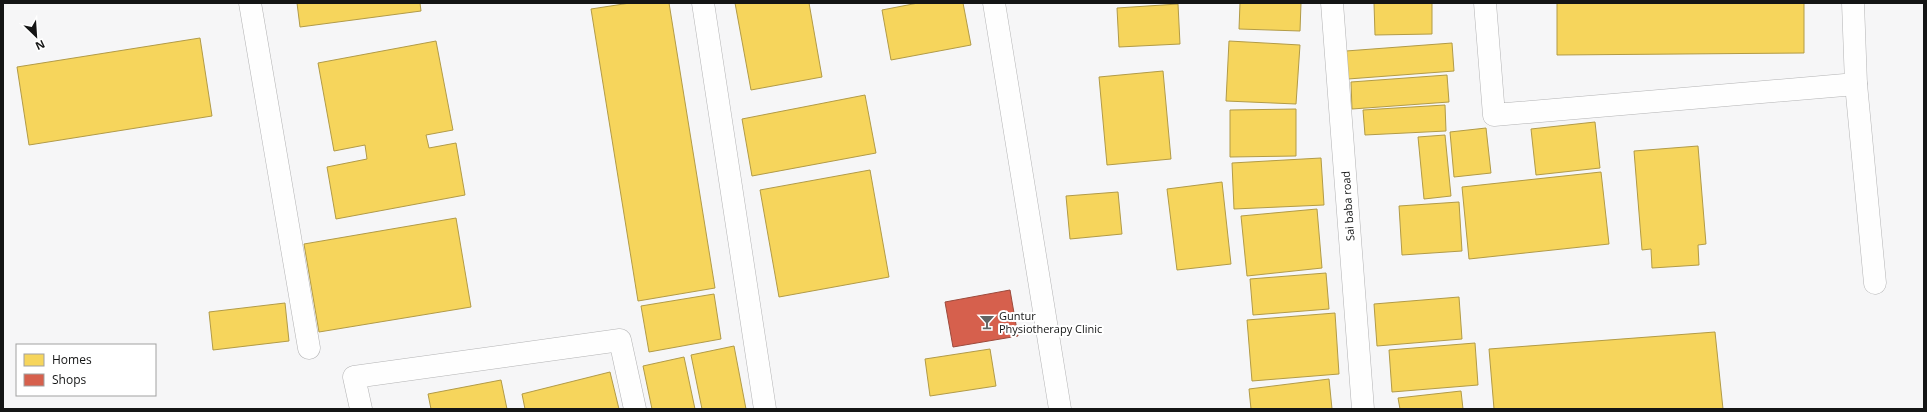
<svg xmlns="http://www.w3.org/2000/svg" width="1927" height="412" font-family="'Open Sans',sans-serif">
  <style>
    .homes { fill: #f6d55c; stroke: #b29b47 }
    .shops { fill: #d6604d; stroke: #9c4a3c }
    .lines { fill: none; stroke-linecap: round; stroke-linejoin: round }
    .minor-casing { stroke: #b3b3b4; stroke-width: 23 }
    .minor { stroke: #fefefe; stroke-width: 22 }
    .labels { text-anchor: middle; stroke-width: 4; stroke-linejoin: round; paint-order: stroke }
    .street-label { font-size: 11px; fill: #141515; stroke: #fff }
    .poi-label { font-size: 11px; fill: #141515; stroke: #fff; text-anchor: start }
  </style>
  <rect width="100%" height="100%" fill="#f6f6f7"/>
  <g class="homes">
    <path d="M297,3H420L421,11L300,27Z"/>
    <path d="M630,3H669L715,288L638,301L591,9Z"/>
    <path d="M735,3H809L822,77L751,90Z"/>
    <path d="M918,3H963L971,45L891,60L882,10Z"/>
    <path d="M1240,3H1301L1300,31L1239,29Z"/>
    <path d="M1374,3H1432V34L1375,35Z"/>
    <path d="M1557,3H1804V53L1557,55Z"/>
    <path d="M1178,4L1180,44L1119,47L1117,8Z"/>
    <path d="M200,38L212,116L29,145L17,67Z"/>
    <path d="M436,41L453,130L426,135L429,148L456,143L465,195L336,219L327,167L367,159L365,145L334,151L318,63Z"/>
    <path d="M1229,41L1300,45L1296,104L1226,101Z"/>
    <path d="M1452,43L1454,71L1348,79L1346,51Z"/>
    <path d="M1163,71L1171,159L1107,165L1099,77Z"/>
    <path d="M1447,75L1449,102L1352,109L1351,82Z"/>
    <path d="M865,95L876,153L752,176L742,119Z"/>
    <path d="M1445,105L1446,131L1365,135L1363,110Z"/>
    <path d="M1296,109V156L1230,157V110Z"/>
    <path d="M1595,122L1600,168L1536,175L1531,129Z"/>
    <path d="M1486,128L1491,173L1454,177L1450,132Z"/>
    <path d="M1445,135L1451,196L1424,199L1418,137Z"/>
    <path d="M1698,146L1706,244L1698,245L1699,265L1652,268L1651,249L1642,250L1634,151Z"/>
    <path d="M1321,158L1324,205L1234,209L1232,163Z"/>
    <path d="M870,170L889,277L779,297L760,190Z"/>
    <path d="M1601,172L1609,244L1469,259L1462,187Z"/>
    <path d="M1222,182L1231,264L1177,270L1167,189Z"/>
    <path d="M1118,192L1122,234L1070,239L1066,196Z"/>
    <path d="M1459,202L1462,251L1402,255L1399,206Z"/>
    <path d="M1317,209L1322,268L1247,276L1241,216Z"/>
    <path d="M456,218L471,307L319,332L304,244Z"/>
    <path d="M1326,273L1329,309L1253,315L1250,279Z"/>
    <path d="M714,294L721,339L649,352L641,306Z"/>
    <path d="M1459,297L1462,339L1377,346L1374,304Z"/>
    <path d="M285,303L289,341L213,350L209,312Z"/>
    <path d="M1335,313L1339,374L1252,381L1247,320Z"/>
    <path d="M1715,332L1723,409H1494L1489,349Z"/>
    <path d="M1475,343L1478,385L1392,392L1389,350Z"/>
    <path d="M734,346L746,409H702L691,355Z"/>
    <path d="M990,349L996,386L930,396L925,359Z"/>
    <path d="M684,357L695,409H652L643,366Z"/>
    <path d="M610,372L619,409H525L522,394Z"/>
    <path d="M1329,379L1332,409H1251L1249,389Z"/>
    <path d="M501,380L507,409H431L428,394Z"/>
    <path d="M1461,391L1463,409H1400L1398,398Z"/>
  </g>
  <path class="shops" d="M1010,290L1018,336L953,347L945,302Z"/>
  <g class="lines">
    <g class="minor-casing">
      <g id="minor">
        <path d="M250,3L309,348"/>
        <path d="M703,3L765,409"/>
        <path d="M994,3L1060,409"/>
        <path d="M1332,3L1363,409"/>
        <path d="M1485,3L1494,115L1856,84L1853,3"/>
        <path d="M1856,84L1875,283"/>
        <path d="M361,409L354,377L620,340L635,409"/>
      </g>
    </g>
    <use href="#minor" class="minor"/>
  </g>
  <defs>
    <g id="bar-bare" transform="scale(1.2)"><path d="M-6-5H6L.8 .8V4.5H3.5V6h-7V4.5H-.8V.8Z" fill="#636464" stroke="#fff" stroke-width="2.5" paint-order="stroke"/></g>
  </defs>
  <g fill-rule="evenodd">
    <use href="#bar-bare" x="987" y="322"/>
  </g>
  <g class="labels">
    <g class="street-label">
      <text transform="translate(1348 206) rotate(-94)" y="4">Sai baba road</text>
    </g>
    <g class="poi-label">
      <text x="999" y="320">Guntur<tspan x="999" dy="13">Physiotherapy Clinic</tspan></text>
    </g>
  </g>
  <rect width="1927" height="412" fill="none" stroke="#141515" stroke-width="8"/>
  <rect x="16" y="344" width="140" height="52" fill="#ffffff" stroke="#a1a1a1"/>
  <rect x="24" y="354" width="20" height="12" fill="#f6d55c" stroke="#a1a1a1"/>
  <text x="52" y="364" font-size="12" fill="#141515">Homes</text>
  <rect x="24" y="374" width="20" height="12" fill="#d6604d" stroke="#a1a1a1"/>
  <text x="52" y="384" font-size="12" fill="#141515">Shops</text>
  <g transform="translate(36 36) rotate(155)" stroke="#ffffff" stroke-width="3" paint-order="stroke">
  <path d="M0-3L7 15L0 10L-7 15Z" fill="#141515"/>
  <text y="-6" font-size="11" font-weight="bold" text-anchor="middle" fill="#141515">N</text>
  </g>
</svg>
